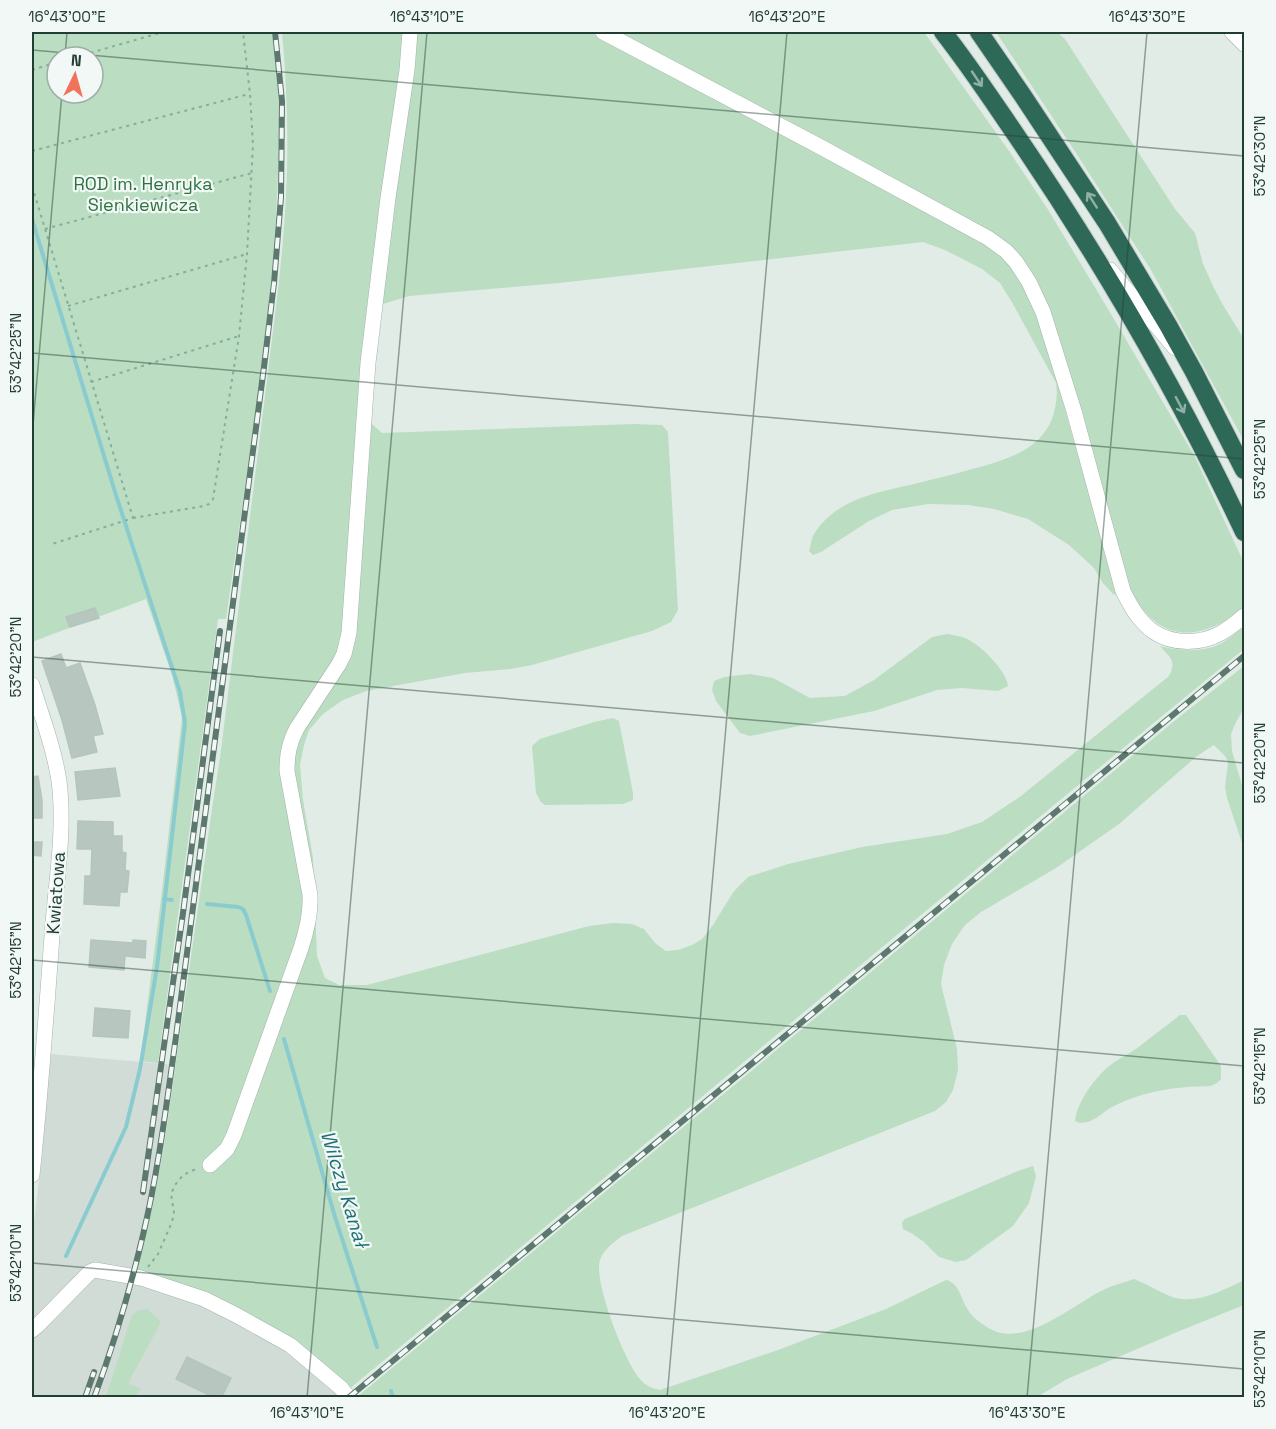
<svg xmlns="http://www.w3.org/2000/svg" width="1276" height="1429" font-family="'Space Grotesk',sans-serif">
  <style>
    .built { fill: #d0dcd5 }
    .green { fill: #bbddc1; fill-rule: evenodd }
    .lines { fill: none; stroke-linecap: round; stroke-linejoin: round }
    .stream { stroke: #8acbd0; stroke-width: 4 }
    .building { fill: #b7c7bf; stroke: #b4c5bd; stroke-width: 1.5 }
    .minor-casing { stroke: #a5b4ad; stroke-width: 16 }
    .highway-casing { stroke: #c1c9c6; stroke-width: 20 }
    .path { stroke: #83af9d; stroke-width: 2; stroke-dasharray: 3 4.5; stroke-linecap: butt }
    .minor { stroke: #fff; stroke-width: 15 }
    .highway { stroke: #2e6958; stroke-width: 18 }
    .rail-casing { stroke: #5d786e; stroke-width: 6 }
    .rail { stroke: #f2f8f5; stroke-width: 4; stroke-dasharray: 11; stroke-linecap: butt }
    .oneway { stroke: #90b0a6 }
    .ticks { fill: none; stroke: #223d33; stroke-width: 1.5; stroke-opacity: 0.45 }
    .labels { text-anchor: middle; stroke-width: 4.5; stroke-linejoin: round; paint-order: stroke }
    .park-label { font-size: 18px; fill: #2d7342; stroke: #f2f8f5 }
    .street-label { font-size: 18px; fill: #223d33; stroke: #f2f8f5 }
    .water-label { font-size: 20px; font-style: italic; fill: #1d7078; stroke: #f2f8f5 }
    .neatline { fill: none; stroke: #223d33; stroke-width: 2 }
    .ticks-label { font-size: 15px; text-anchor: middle; fill: #223d33 }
  </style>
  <rect width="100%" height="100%" fill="#e2ece7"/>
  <path class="built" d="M51,1054L175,1065L163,1153L137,1272L203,1293L355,1397L32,1398V1238L41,1164Z"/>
  <g class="green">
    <path d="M32,32H272C274,55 278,80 279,104C281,277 250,448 226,619H218L158,1063L140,1061L161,899L182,717L172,675L146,599L32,642ZM57,57H93V93H57Z"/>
    <path d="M282,32H591L975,236C987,245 999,253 1009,264C1023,279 1030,300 1039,319L1118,595L1113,594L1103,583L1094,568L1069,545L1028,519L994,509L968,505L928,504L892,510L869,521L821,552L813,555L809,551C811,546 811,539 814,534C836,498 881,492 918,483C938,478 959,473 980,467C1009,459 1040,449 1052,419C1056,407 1058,395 1056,383L1013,304L1000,283L982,269L945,250L923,242L559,283L409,296L380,305L369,411L372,424L382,433L634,424L662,425L668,432L678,610L671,622L652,631L532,665L511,669L465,673L366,691L343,700L323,714L309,730L304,745L300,765L303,800L313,858L317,956L325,978L339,985H367L589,926L613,923L632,924L644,929L656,944L666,951L678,950L692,945L702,939L713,925L734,891L748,877L788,864L862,847L947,834L982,822L1021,796L1169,676C1177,660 1170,658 1160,646C1179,651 1204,653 1222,643C1230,638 1237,631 1244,625V649C944,894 648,1143 348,1390L319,1362L137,1272L163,1153L214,795L220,758L275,315C280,275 284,236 286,196C289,141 287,86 282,32Z"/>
    <path d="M614,32H924L1009,151L1047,208L1105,304L1194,455L1244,563V609C1200,641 1161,645 1131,592L1030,270Z"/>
    <path d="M996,32H1057L1065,39L1175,209L1195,233L1203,264L1214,288L1223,305L1244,339V441L1151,270L1076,153Z"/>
    <path d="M947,634C953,635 960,636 965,638C980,644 1007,671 1008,686L998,691L962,688L937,690L874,711L750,736L740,733L716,701L712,690L714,681L724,677L750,674L773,678L810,698L845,696L874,680L932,637Z"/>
    <path d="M1244,666V708L1235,724L1231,734L1232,751L1244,792V849L1227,798L1225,787L1228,763L1226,757L1214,745L1197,756L1119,824L1056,868L981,912L965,925L952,944L944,965L941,984L957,1049L958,1070L953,1090L946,1102L935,1111L622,1236C613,1243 604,1249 600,1260C593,1281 625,1362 640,1379C646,1386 651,1388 660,1390L778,1350L886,1309L946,1280C960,1284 960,1297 967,1308C971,1316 979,1322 987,1327C1021,1350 1069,1308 1099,1292C1110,1286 1122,1283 1134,1279C1147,1284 1159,1292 1172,1297C1197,1305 1223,1290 1244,1280V1305L1177,1332L1067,1379L1037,1397H357L1178,718Z"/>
    <path d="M613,718L619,721L633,793V800L623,804L545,805L541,802L536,793L532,746L540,739L594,722Z"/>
    <path d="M1180,1015H1186L1221,1066V1079L1217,1083L1211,1086C1174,1087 1146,1090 1112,1107C1101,1113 1089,1128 1075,1121C1078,1099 1098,1073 1116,1061C1124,1056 1132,1052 1140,1046C1153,1036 1167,1025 1180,1015Z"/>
    <path d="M1033,1166L1036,1176L1029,1203L1013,1226L966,1260L956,1262L939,1257L924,1242L911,1233L903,1229L902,1222L905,1219L1018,1171Z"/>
    <path d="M147,1309L161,1322L128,1383L141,1389L134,1397H106L132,1315L139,1310Z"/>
  </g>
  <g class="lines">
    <g class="stream">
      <path d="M32,219L115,492L180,692L185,723L157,967L140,1069L126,1127L66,1256"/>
      <path d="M164,899L172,900"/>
      <path d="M207,904L238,907L243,909L246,915L270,991"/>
      <path d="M284,1039L335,1217L377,1347"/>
      <path d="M391,1391L393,1398"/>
    </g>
  </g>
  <g class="building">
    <path d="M95,608L99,618L70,627L66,617Z"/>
    <path d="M61,654L66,668L80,663L95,705L103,734L93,736L97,752L72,758L62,720L42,661Z"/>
    <path d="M115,768L120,796L78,800L75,772Z"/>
    <path d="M38,776L42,800V818H32V777Z"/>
    <path d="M78,821L113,822V836H122V852L126,853L125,870L129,871L127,892H120L119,906L84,904L85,876H91L92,849H77Z"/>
    <path d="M32,842H42L41,856L32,855Z"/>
    <path d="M91,940L133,943V940L146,941L145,958L125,956L124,970L89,967Z"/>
    <path d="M95,1008L130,1011L128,1038L93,1036Z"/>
    <path d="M187,1357L231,1378L221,1398H215L176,1379Z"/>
  </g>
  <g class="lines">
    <g class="minor-casing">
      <g id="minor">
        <path d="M603,32L817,145L988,238L1006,251L1016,262L1029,282L1043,312L1074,411L1123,591C1130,605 1139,622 1154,632C1174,645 1201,644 1221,633C1230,628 1237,622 1244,616"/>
        <path d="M1232,32L1244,44"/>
        <path d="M1110,270L1175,348"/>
        <path d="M32,685C42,717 54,748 59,781C65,826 57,877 53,922C47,1006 41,1091 32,1175"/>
        <path d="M210,1165L227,1149L234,1135L301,948C307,930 311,914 310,895L287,771C287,755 289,743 297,728L339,664L344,654L349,633L368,363L388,198L407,70L410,32"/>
        <path d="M32,1330L38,1325L90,1272L95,1270L141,1278L204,1299L236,1315L290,1345L341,1388L349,1398"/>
      </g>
    </g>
    <g class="highway-casing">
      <g id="highway">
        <path d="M943,32C969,65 992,100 1016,135C1102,261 1179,394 1244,532"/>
        <path d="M979,32L1023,96L1107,223L1168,325L1194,372L1244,470"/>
      </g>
    </g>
    <g class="path">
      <path d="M76,57L163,32"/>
      <path d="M32,70L57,62"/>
      <path d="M32,151L249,94"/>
      <path d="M32,186L133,518L52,544"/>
      <path d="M45,229L252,173"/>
      <path d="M68,306L247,254"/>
      <path d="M91,382L239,336"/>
      <path d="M133,518L204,506L209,504L213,499L239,336L247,254L253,145L250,94L243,32"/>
      <path d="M148,1267L158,1254L172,1222L174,1212L171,1194L175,1185L183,1175L198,1168"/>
    </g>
    <use href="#minor" class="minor"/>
    <use href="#highway" class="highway"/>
    <g class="rail-casing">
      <g id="rail">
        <path d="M143,1192L183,913L220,631"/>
        <path d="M85,1398L94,1372"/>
        <path d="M94,1398C114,1344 130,1290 143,1235C158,1172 166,1108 175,1044L264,367L274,283L281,197L282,101L275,32"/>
        <path d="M348,1398L1244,656"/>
      </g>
    </g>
    <use href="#rail" class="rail"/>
  </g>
  <defs><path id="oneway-shaft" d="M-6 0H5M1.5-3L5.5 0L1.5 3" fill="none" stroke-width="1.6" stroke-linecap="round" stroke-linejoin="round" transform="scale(1.5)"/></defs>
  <g class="oneway">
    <use href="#oneway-shaft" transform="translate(977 79) rotate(56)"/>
    <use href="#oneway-shaft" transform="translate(1092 200) rotate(-123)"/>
    <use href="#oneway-shaft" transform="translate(1180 405) rotate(62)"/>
  </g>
  <path class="ticks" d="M32,50L1244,156M65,57L67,32M32,353L1244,459M32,436L62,93M32,657L1244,763M32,960L1244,1066M32,1263L1244,1369M307,1398L427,32M667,1398L787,32M1027,1398L1147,32"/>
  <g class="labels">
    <g class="park-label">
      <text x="143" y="190">ROD im. Henryka<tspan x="143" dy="21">Sienkiewicza</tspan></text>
    </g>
    <g class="street-label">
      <text transform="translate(56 893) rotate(-86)" y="6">Kwiatowa</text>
    </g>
    <g class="water-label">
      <text transform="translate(345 1189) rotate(73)" y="7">Wilczy Kanał</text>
    </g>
  </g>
  <rect width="1276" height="1429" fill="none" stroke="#f2f8f5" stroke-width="66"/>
  <g transform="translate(75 75) rotate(5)"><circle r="28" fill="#f2f8f5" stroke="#9fada7" stroke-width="1.5"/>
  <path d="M0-4.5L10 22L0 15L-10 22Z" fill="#f0745c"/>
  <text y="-9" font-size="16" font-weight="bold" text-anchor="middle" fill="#223d33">N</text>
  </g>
  <rect x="33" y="33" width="1210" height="1363" class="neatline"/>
  <g class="ticks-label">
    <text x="67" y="22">16°43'00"E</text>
    <text x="427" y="22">16°43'10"E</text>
    <text x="787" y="22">16°43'20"E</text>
    <text x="1147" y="22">16°43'30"E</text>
    <text transform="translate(1260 156) rotate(-90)" y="5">53°42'30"N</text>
    <text transform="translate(16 353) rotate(-90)" y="5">53°42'25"N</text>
    <text transform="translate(1260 459) rotate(-90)" y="5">53°42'25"N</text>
    <text transform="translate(16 657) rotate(-90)" y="5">53°42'20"N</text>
    <text transform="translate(1260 763) rotate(-90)" y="5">53°42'20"N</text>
    <text transform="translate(16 960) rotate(-90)" y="5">53°42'15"N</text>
    <text transform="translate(1260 1066) rotate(-90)" y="5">53°42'15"N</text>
    <text transform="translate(16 1263) rotate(-90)" y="5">53°42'10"N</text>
    <text transform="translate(1260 1369) rotate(-90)" y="5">53°42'10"N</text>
    <text x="307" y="1418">16°43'10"E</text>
    <text x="667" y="1418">16°43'20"E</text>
    <text x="1027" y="1418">16°43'30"E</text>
  </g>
</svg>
